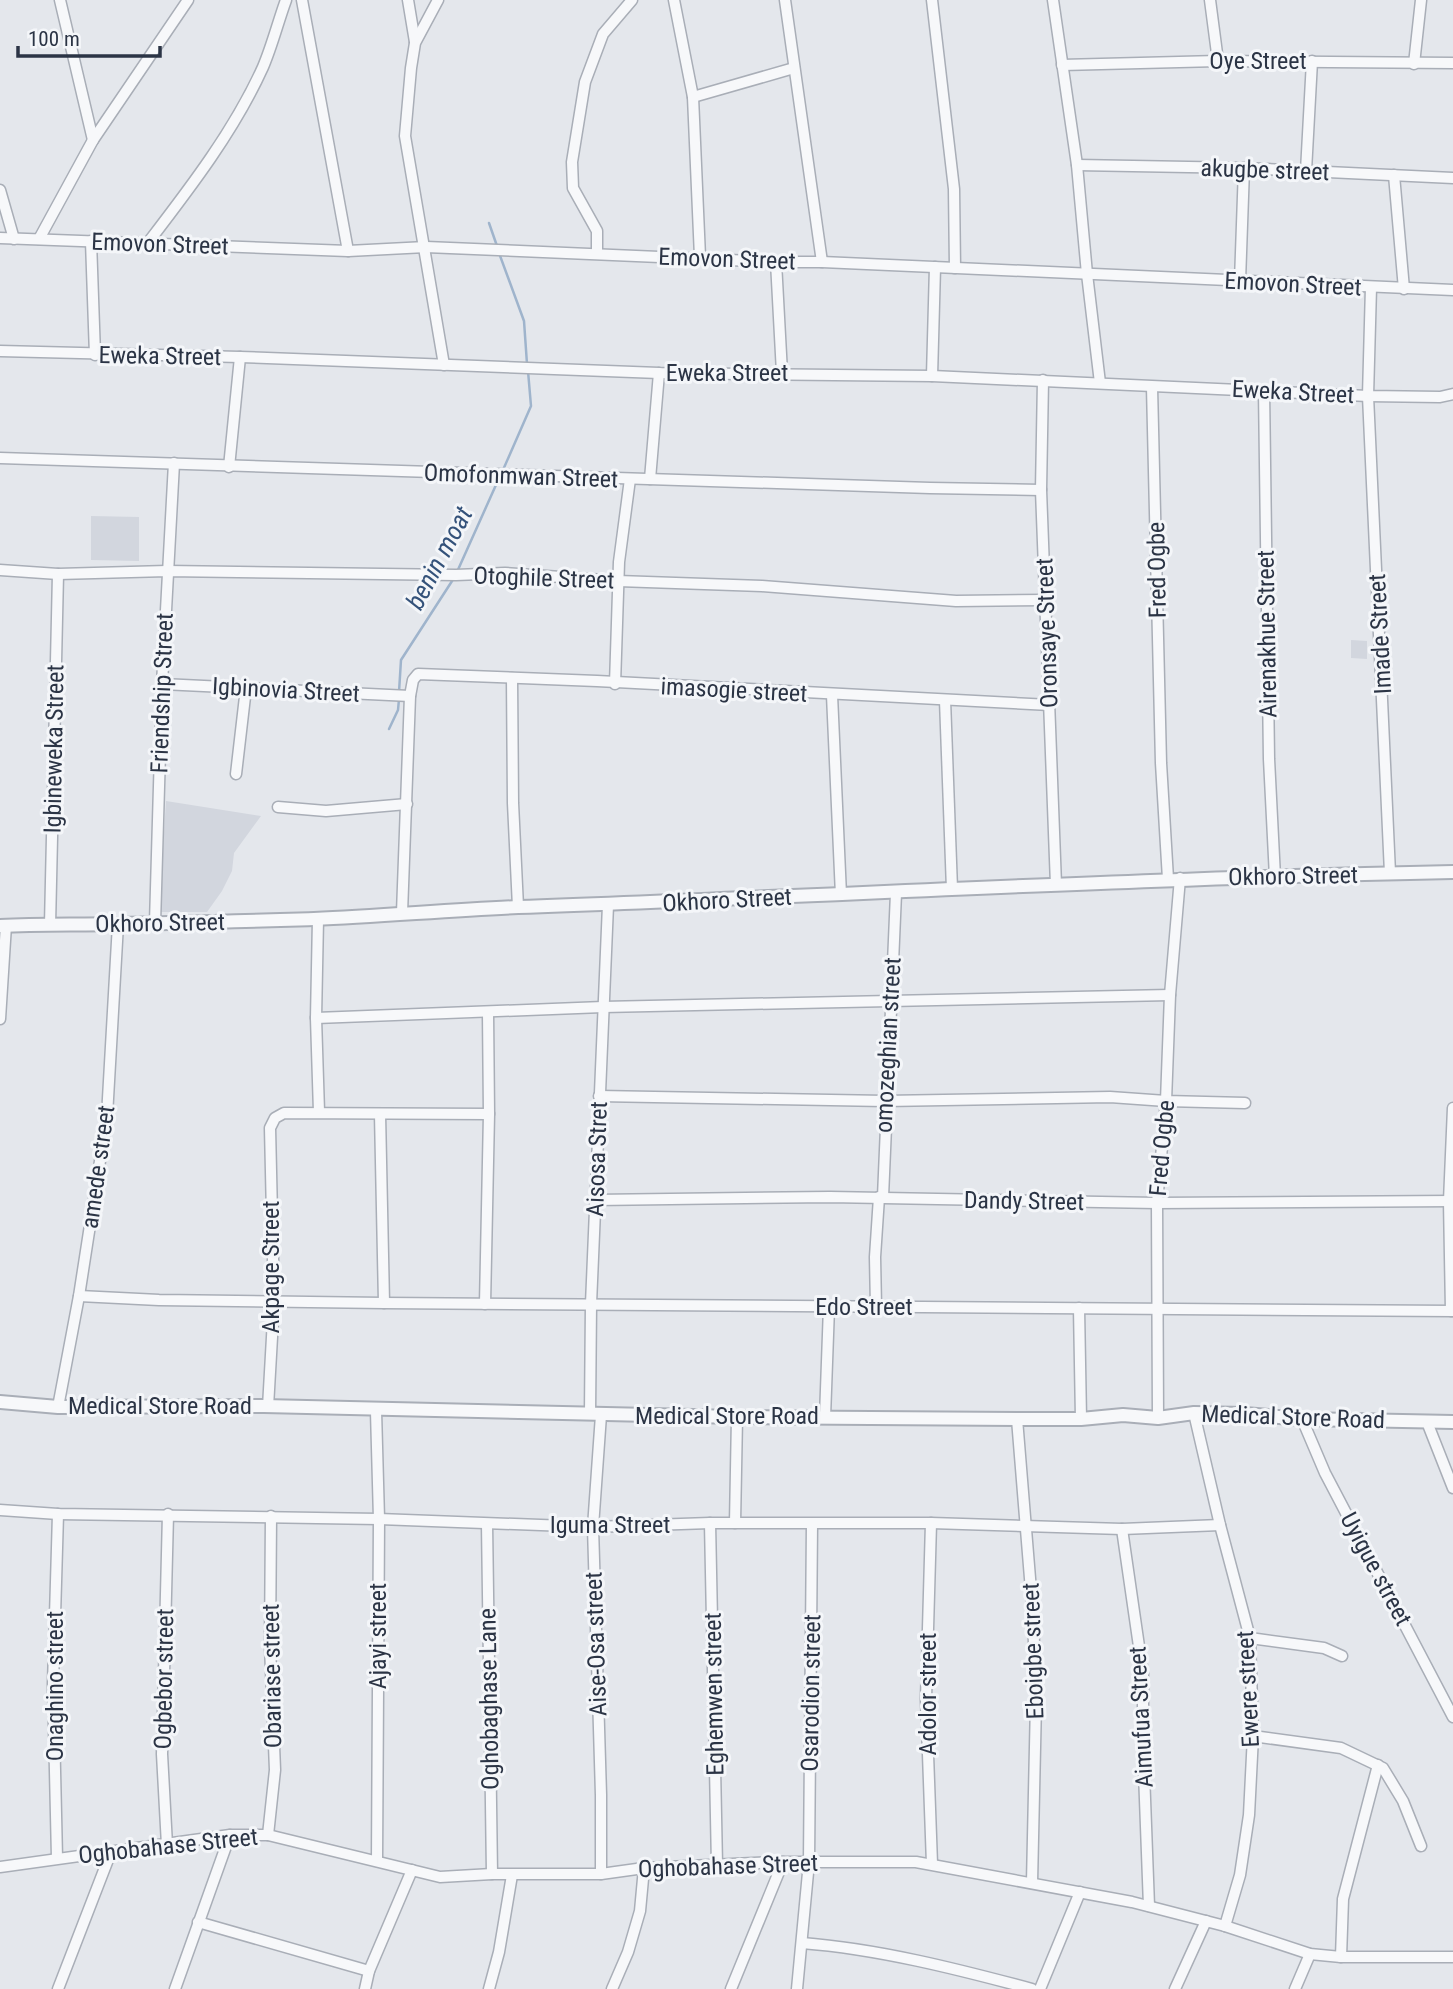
<svg xmlns="http://www.w3.org/2000/svg" width="1453" height="1989" font-family="'Roboto Condensed',sans-serif">
  <style>
    .built { fill: #d2d6de }
    .lines { fill: none; stroke-linecap: round; stroke-linejoin: round }
    .stream { stroke: #9fb4cc; stroke-width: 2.5 }
    .minor-casing { stroke: #a9aeb7; stroke-width: 13 }
    .tertiary-casing { stroke: #a9aeb7; stroke-width: 16 }
    .minor { stroke: #f7f8fa; stroke-width: 10 }
    .tertiary { stroke: #f7f8fa; stroke-width: 12 }
    .labels { text-anchor: middle; stroke-width: 6; stroke-linejoin: round; paint-order: stroke }
    .street-label { font-size: 24px; fill: #2b3445; stroke: #f4f6f9 }
    .water-label { font-size: 26px; font-style: italic; fill: #34527a; stroke: #f4f6f9 }
  </style>
  <rect width="100%" height="100%" fill="#e4e7ec"/>
  <g class="built">
    <path d="M91,516L139,517V561L91,560Z"/>
    <path d="M1351,640L1367,641V659L1351,658Z"/>
    <path d="M166,801L261,816L234,853L232,871L222,891L207,912H159Z"/>
  </g>
  <g class="lines">
    <g class="stream">
      <path d="M489,223L497,246"/>
      <path d="M499,253L524,321L527,364"/>
      <path d="M503,470L531,406L528,371"/>
      <path d="M457,572L500,476"/>
      <path d="M399,692L401,660L454,578"/>
      <path d="M389,729L398,710L399,699"/>
    </g>
    <g class="minor-casing">
      <g id="minor">
        <path d="M60,0L93,140"/>
        <path d="M302,0L348,251"/>
        <path d="M408,0L415,42"/>
        <path d="M438,0L415,43L411,68L405,136L444,365"/>
        <path d="M674,0L693,97L700,257"/>
        <path d="M785,0L822,262"/>
        <path d="M932,0L954,189L955,268"/>
        <path d="M1053,0L1077,165L1087,274L1100,383"/>
        <path d="M1210,0L1218,61"/>
        <path d="M1414,64L1421,0"/>
        <path d="M1062,65L1218,61L1453,63"/>
        <path d="M693,97L794,68"/>
        <path d="M1077,165L1244,168L1453,178"/>
        <path d="M1306,171L1312,61"/>
        <path d="M1394,175L1404,289"/>
        <path d="M0,190L14,239"/>
        <path d="M0,238L348,251L426,247L776,262H822L1453,290"/>
        <path d="M39,239L93,140L188,0"/>
        <path d="M91,241L95,355"/>
        <path d="M147,244C190,188 234,131 263,67C272,46 278,22 286,0"/>
        <path d="M597,253V231L573,188L572,162L585,82L603,34L632,0"/>
        <path d="M776,262L782,373"/>
        <path d="M1240,281L1244,168"/>
        <path d="M1371,287L1368,396L1390,873"/>
        <path d="M0,351L240,357L659,373L932,376L1368,396L1440,397L1453,394"/>
        <path d="M932,376L935,267"/>
        <path d="M1043,380L1041,490L1056,885"/>
        <path d="M1152,387L1161,763L1168,879"/>
        <path d="M1264,390L1269,759L1275,877"/>
        <path d="M0,458L930,488L1041,490"/>
        <path d="M229,467L240,357"/>
        <path d="M650,479L659,373"/>
        <path d="M0,570L58,574L167,571L456,575L505,573L618,581L762,586L956,601L1046,600"/>
        <path d="M512,678L513,803L518,907"/>
        <path d="M162,684L410,696"/>
        <path d="M615,684L619,562L630,479"/>
        <path d="M832,695L841,895"/>
        <path d="M945,700L952,889"/>
        <path d="M236,774L246,688"/>
        <path d="M278,807L326,811L407,804"/>
        <path d="M402,913L410,696L413,680L418,674L597,681L1050,705"/>
        <path d="M318,919L316,1018L319,1112"/>
        <path d="M155,923L162,684L174,463"/>
        <path d="M50,925L58,574"/>
        <path d="M316,1018L603,1007L1170,995"/>
        <path d="M0,1019L6,925"/>
        <path d="M599,1096L885,1101L1110,1097L1166,1101L1245,1103"/>
        <path d="M380,1114L384,1303"/>
        <path d="M883,1197L896,893"/>
        <path d="M595,1200L830,1197L1157,1203L1453,1201"/>
        <path d="M79,1296L159,1300L384,1303L1453,1311"/>
        <path d="M485,1304L489,1114L488,1013"/>
        <path d="M876,1307L875,1257L879,1197"/>
        <path d="M1079,1308L1081,1419"/>
        <path d="M1451,1311L1449,1201L1453,1108"/>
        <path d="M58,1407L79,1296L107,1116L118,924"/>
        <path d="M268,1407L274,1302L270,1128L275,1118L284,1113L489,1114"/>
        <path d="M376,1411L379,1519L377,1861"/>
        <path d="M590,1413L591,1304L608,905"/>
        <path d="M1194,1413L1220,1525L1250,1638L1253,1736L1249,1815L1240,1875L1225,1926"/>
        <path d="M601,1415L593,1527L601,1795V1874"/>
        <path d="M825,1417L829,1307"/>
        <path d="M1158,1418L1157,1203L1166,1101L1170,995L1180,878"/>
        <path d="M1017,1419L1033,1615L1036,1702L1032,1883"/>
        <path d="M1302,1419L1325,1473L1453,1717"/>
        <path d="M1427,1422L1453,1488"/>
        <path d="M0,1510L58,1514L379,1519L593,1527L710,1523H931L1122,1529L1220,1525"/>
        <path d="M710,1523L717,1865"/>
        <path d="M735,1523L737,1417"/>
        <path d="M931,1523L926,1699L932,1864"/>
        <path d="M487,1524L492,1874"/>
        <path d="M1122,1529L1143,1674V1746L1149,1906"/>
        <path d="M1250,1638L1324,1648L1342,1656"/>
        <path d="M1253,1736L1341,1748L1383,1768L1403,1801L1421,1846"/>
        <path d="M268,1835L275,1770L270,1646L271,1516"/>
        <path d="M167,1845L162,1754L168,1514"/>
        <path d="M57,1858L53,1684L58,1514"/>
        <path d="M0,1867L230,1835H268L440,1877L492,1874H601L644,1868L778,1862H916L1132,1902L1225,1926L1310,1954L1341,1957H1453"/>
        <path d="M198,1922L369,1971"/>
        <path d="M802,1943C879,1949 957,1969 1032,1989"/>
        <path d="M1341,1957L1343,1899L1378,1765"/>
        <path d="M58,1989L111,1852"/>
        <path d="M175,1989L230,1835"/>
        <path d="M365,1989L369,1971L412,1870"/>
        <path d="M489,1989L499,1952L512,1875"/>
        <path d="M612,1989L628,1952L640,1911L644,1868"/>
        <path d="M731,1989L783,1862"/>
        <path d="M797,1989L809,1862L812,1524"/>
        <path d="M1040,1989L1080,1892"/>
        <path d="M1175,1989L1206,1921"/>
        <path d="M1295,1989L1310,1954"/>
      </g>
    </g>
    <g class="tertiary-casing">
      <g id="tertiary">
        <path d="M0,926C39,924 78,925 117,924C183,923 248,921 314,919C382,916 450,910 518,907C830,896 1141,878 1453,872"/>
        <path d="M0,1402L58,1407L264,1406L737,1417L1017,1419H1081L1123,1415L1158,1418L1194,1413L1245,1414L1302,1419L1453,1422"/>
      </g>
    </g>
    <use href="#minor" class="minor"/>
    <use href="#tertiary" class="tertiary"/>
  </g>
  <g class="labels">
    <g class="street-label">
      <text x="1258" y="69">Oye Street</text>
      <text transform="translate(1265 170) rotate(2)" y="8">akugbe street</text>
      <text transform="translate(160 244) rotate(2)" y="8">Emovon Street</text>
      <text transform="translate(727 259) rotate(2)" y="8">Emovon Street</text>
      <text transform="translate(1293 284) rotate(3)" y="8">Emovon Street</text>
      <text transform="translate(160 356) rotate(1)" y="8">Eweka Street</text>
      <text x="727" y="381">Eweka Street</text>
      <text transform="translate(1293 392) rotate(3)" y="8">Eweka Street</text>
      <text transform="translate(521 476) rotate(2)" y="8">Omofonmwan Street</text>
      <text transform="translate(1157 570) rotate(-91)" y="8">Fred Ogbe</text>
      <text transform="translate(544 578) rotate(2)" y="8">Otoghile Street</text>
      <text transform="translate(1047 633) rotate(-92)" y="8">Oronsaye Street</text>
      <text transform="translate(1267 634) rotate(-91)" y="8">Airenakhue Street</text>
      <text transform="translate(1380 634) rotate(-93)" y="8">Imade Street</text>
      <text transform="translate(286 690) rotate(3)" y="8">Igbinovia Street</text>
      <text transform="translate(734 690) rotate(3)" y="8">imasogie street</text>
      <text transform="translate(162 693) rotate(-88)" y="8">Friendship Street</text>
      <text transform="translate(54 749) rotate(-89)" y="8">Igbineweka Street</text>
      <text transform="translate(1293 876) rotate(-1)" y="8">Okhoro Street</text>
      <text transform="translate(727 900) rotate(-3)" y="8">Okhoro Street</text>
      <text transform="translate(160 923) rotate(-1)" y="8">Okhoro Street</text>
      <text transform="translate(888 1045) rotate(-87)" y="8">omozeghian street</text>
      <text transform="translate(1162 1148) rotate(-85)" y="8">Fred Ogbe</text>
      <text transform="translate(597 1159) rotate(-88)" y="8">Aisosa Stret</text>
      <text transform="translate(98 1167) rotate(-82)" y="8">amede street</text>
      <text transform="translate(1024 1201) rotate(1)" y="8">Dandy Street</text>
      <text transform="translate(271 1267) rotate(-90)" y="8">Akpage Street</text>
      <text x="864" y="1315">Edo Street</text>
      <text x="160" y="1414">Medical Store Road</text>
      <text x="727" y="1424">Medical Store Road</text>
      <text transform="translate(1293 1417) rotate(2)" y="8">Medical Store Road</text>
      <text x="610" y="1533">Iguma Street</text>
      <text transform="translate(1376 1569) rotate(62)" y="8">Uyigue street</text>
      <text transform="translate(378 1636) rotate(-90)" y="8">Ajayi street</text>
      <text transform="translate(596 1644) rotate(-92)" y="8">Aise-Osa street</text>
      <text transform="translate(1033 1651) rotate(-92)" y="8">Eboigbe street</text>
      <text transform="translate(272 1676) rotate(-91)" y="8">Obariase street</text>
      <text transform="translate(164 1679) rotate(-89)" y="8">Ogbebor street</text>
      <text transform="translate(55 1686) rotate(-90)" y="8">Onaghino street</text>
      <text transform="translate(1248 1689) rotate(-93)" y="8">Ewere street</text>
      <text transform="translate(811 1693) rotate(-89)" y="8">Osarodion street</text>
      <text transform="translate(714 1694) rotate(-91)" y="8">Eghemwen street</text>
      <text transform="translate(928 1694) rotate(-90)" y="8">Adolor street</text>
      <text transform="translate(489 1699) rotate(-91)" y="8">Oghobaghase Lane</text>
      <text transform="translate(1141 1717) rotate(-93)" y="8">Aimufua Street</text>
      <text transform="translate(168 1846) rotate(-6)" y="8">Oghobahase Street</text>
      <text transform="translate(728 1866) rotate(-2)" y="8">Oghobahase Street</text>
    </g>
    <g class="water-label">
      <text transform="translate(439 558) rotate(-62)" y="9">benin moat</text>
    </g>
  </g>
  <path d="M18 46v10h142v-10" fill="none" stroke="#2b3445" stroke-width="3.5"/>
  <text x="28" y="46" font-size="21" fill="#2b3445" stroke="#f4f6f9" stroke-width="5" paint-order="stroke">100 m</text>
</svg>
